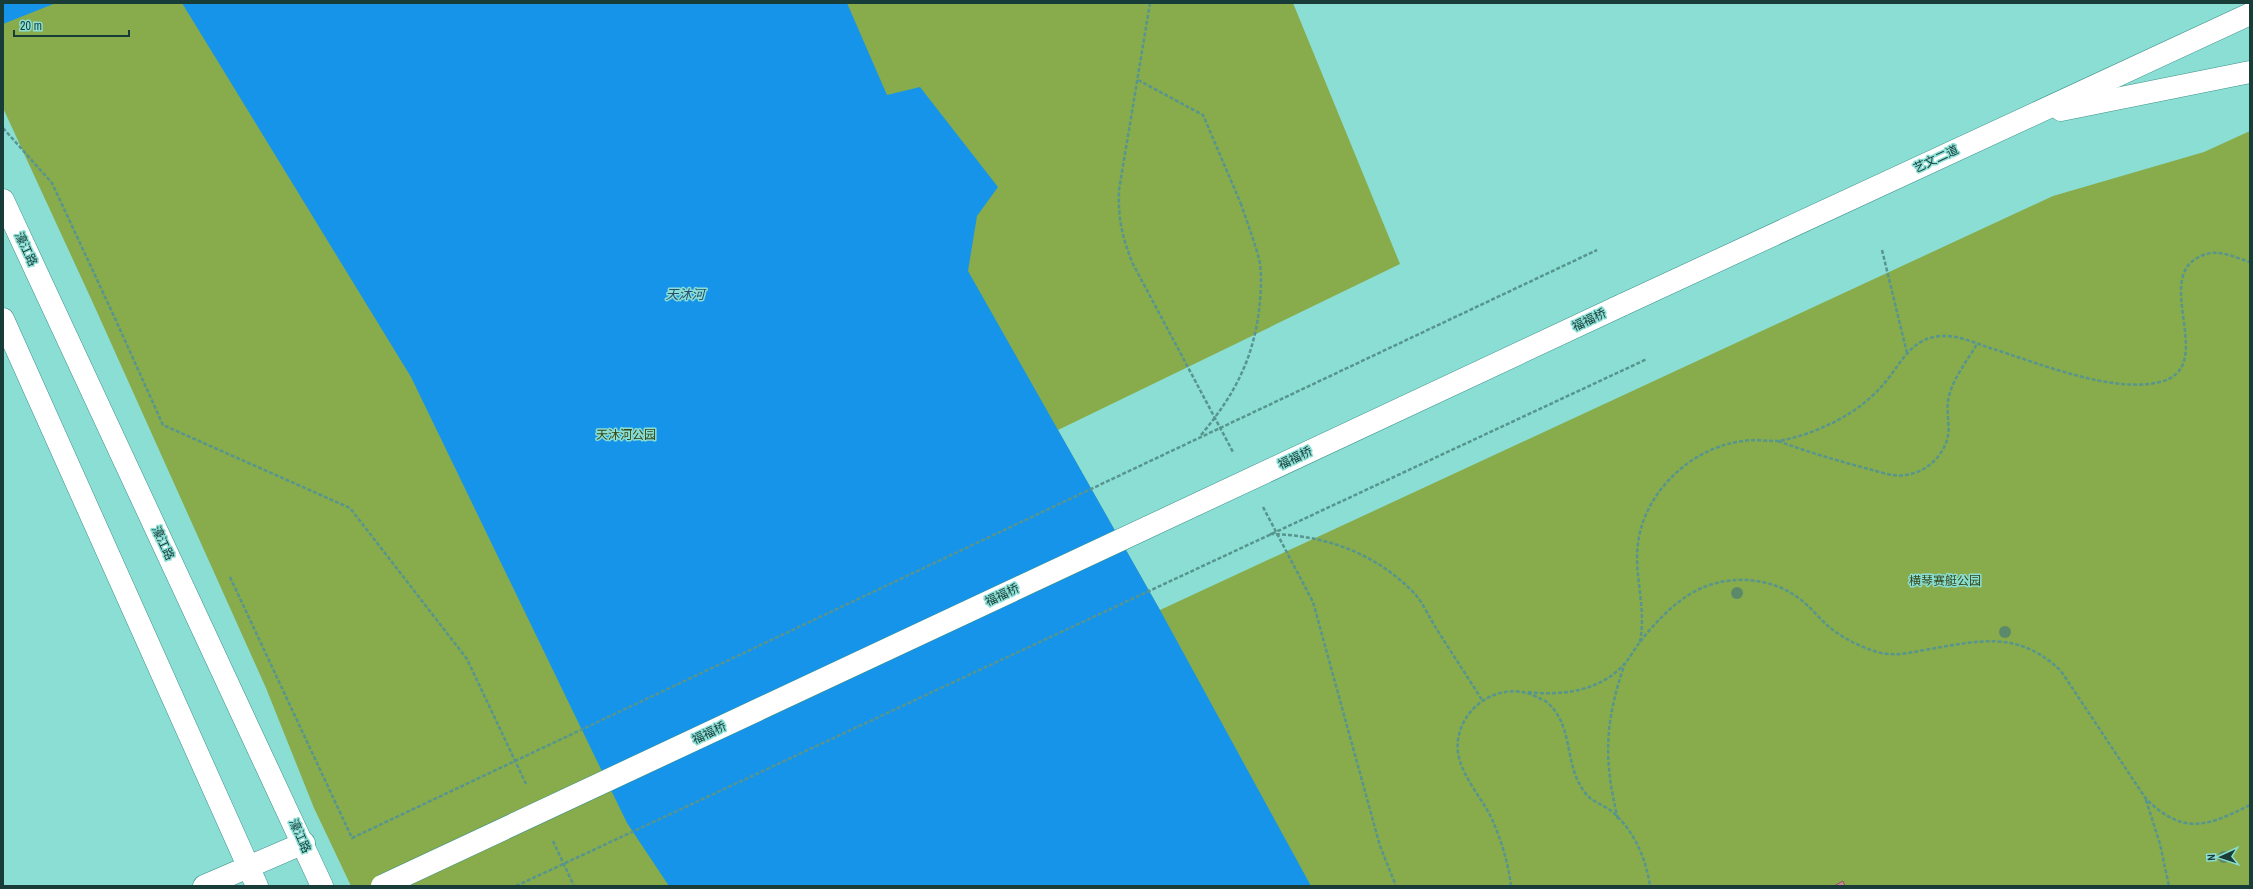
<svg xmlns="http://www.w3.org/2000/svg" width="2253" height="889" font-family="'Archivo Narrow','Noto Sans SC',sans-serif">
  <style>
    .green { fill: #88ac4b }
    .water { fill: #1694ea }
    .building { fill: #cb8896; stroke: #905360 }
    .lines { fill: none; stroke-linecap: round; stroke-linejoin: round }
    .secondary-casing { stroke: #3c928a; stroke-width: 23 }
    .path { stroke: #57958e; stroke-width: 2.5; stroke-dasharray: 4 2; stroke-linecap: butt }
    .secondary { stroke: #fff; stroke-width: 22 }
    .secondary-bridge-casing { stroke: #3c928a; stroke-width: 23; stroke-linecap: butt }
    .path-bridge { stroke: #57958e; stroke-width: 2.5; stroke-dasharray: 4 2; stroke-linecap: butt }
    .secondary-bridge { stroke: #fff; stroke-width: 22 }
    .tree { fill: #5b8a6a }
    .labels { text-anchor: middle; stroke-width: 3; stroke-linejoin: round; paint-order: stroke }
    .street-label { font-size: 12px; fill: #183c38; stroke: #8aded4 }
    .park-label { font-size: 12px; fill: #344613; stroke: #8aded4 }
    .water-label { font-size: 13px; font-style: italic; fill: #244e72; stroke: #8aded4 }
  </style>
  <rect width="100%" height="100%" fill="#8aded4"/>
  <path class="green" d="M3,3H1293L1400,264L1058,430L1160,610L2053,196L2204,152L2250,131V886H351L314,808L266,688L93,303L3,108Z"/>
  <g class="water">
    <path d="M3,3H56L3,24Z"/>
    <path d="M182,3H847L887,95L920,87L998,187L977,216L968,271L1160,610L1311,886H669L627,823L411,377Z"/>
  </g>
  <path class="building" d="M1843,881L1845,886H1834Z"/>
  <g class="lines">
    <g class="secondary-casing">
      <g id="secondary">
        <path d="M2061,110L2250,72"/>
        <path d="M3,200L322,886"/>
        <path d="M1622,305L2250,14"/>
        <path d="M3,319L257,886"/>
        <path d="M204,886L304,843"/>
      </g>
    </g>
    <g class="path">
      <path d="M1150,3L1119,190C1118,219 1122,237 1133,264L1233,452"/>
      <path d="M1138,80L1203,115L1241,204"/>
      <path d="M3,128L52,183L113,314L163,425L350,508L467,659L526,784"/>
      <path d="M1882,250L1907,353"/>
      <path d="M1778,441C1808,452 1838,461 1869,469C1880,472 1893,477 1905,475C1924,473 1941,459 1947,440C1951,427 1946,414 1948,401C1951,381 1967,361 1977,344"/>
      <path d="M1263,507L1313,602L1380,846L1396,886"/>
      <path d="M1640,642C1647,603 1632,573 1639,537C1648,488 1695,446 1744,441C1755,439 1766,441 1776,441C1797,439 1827,427 1845,416C1861,407 1876,394 1887,380C1903,360 1912,338 1941,336C1958,335 1975,343 1990,348C2036,362 2111,394 2160,382C2218,368 2154,282 2197,258C2204,254 2212,252 2219,253C2229,254 2240,259 2250,262"/>
      <path d="M1528,692C1563,696 1602,691 1626,662C1631,656 1635,648 1640,642C1656,621 1679,597 1704,587C1734,575 1771,578 1797,597C1809,605 1818,617 1828,626C1840,636 1856,645 1871,650C1890,657 1905,654 1924,650C1979,641 2017,629 2061,671L2146,799C2184,836 2208,826 2250,805"/>
      <path d="M2146,800L2160,844L2169,886"/>
      <path d="M1618,819C1603,759 1605,721 1625,663"/>
      <path d="M553,841L574,886"/>
      <path d="M1511,886C1508,862 1501,839 1491,817C1479,793 1454,768 1458,740C1463,703 1504,680 1537,697C1541,699 1547,701 1550,705C1575,731 1563,767 1587,795C1593,802 1603,805 1610,810C1633,828 1646,858 1650,886"/>
    </g>
    <use href="#secondary" class="secondary"/>
    <g class="secondary-bridge-casing">
      <path id="secondary-bridge" d="M382,886L1622,305"/>
    </g>
    <g class="path-bridge">
      <path d="M1201,435C1236,393 1255,356 1260,301C1261,288 1262,271 1259,259C1254,240 1247,222 1241,204"/>
      <path d="M1270,534C1325,535 1376,553 1415,594C1423,603 1429,617 1436,628C1451,652 1467,676 1482,700"/>
      <path d="M230,577L352,838L1597,250"/>
      <path d="M516,886L1647,359"/>
    </g>
    <use href="#secondary-bridge" class="secondary-bridge"/>
  </g>
  <g class="tree">
    <circle cx="1737" cy="593" r="6"/>
    <circle cx="2005" cy="632" r="6"/>
    <circle cx="2224" cy="857" r="6"/>
  </g>
  <g class="labels">
    <g class="street-label">
      <text transform="translate(1936 159) rotate(-25)" y="4">艺文二道</text>
      <text transform="translate(26 249) rotate(65)" y="4">濠江路</text>
      <text transform="translate(1589 320) rotate(-25)" y="4">福福桥</text>
      <text transform="translate(1295 458) rotate(-25)" y="4">福福桥</text>
      <text transform="translate(163 543) rotate(65)" y="4">濠江路</text>
      <text transform="translate(1002 595) rotate(-25)" y="4">福福桥</text>
      <text transform="translate(709 733) rotate(-25)" y="4">福福桥</text>
      <text transform="translate(300 836) rotate(66)" y="4">濠江路</text>
    </g>
    <g class="park-label">
      <text x="626" y="439">天沐河公园</text>
      <text x="1945" y="585">横琴赛艇公园</text>
    </g>
    <g class="water-label">
      <text x="685" y="299">天沐河</text>
    </g>
  </g>
  <rect width="2253" height="889" fill="none" stroke="#183c38" stroke-width="8"/>
  <g transform="translate(2221 857) rotate(267)" stroke="#8aded4" stroke-width="3" paint-order="stroke">
  <path d="M0-3L7 15L0 10L-7 15Z" fill="#183c38"/>
  <text y="-6" font-size="11" font-weight="bold" text-anchor="middle" fill="#183c38">N</text>
  </g>
  <path d="M14 30v6h115v-6" fill="none" stroke="#183c38" stroke-width="2"/>
  <text x="20" y="30" font-size="12" fill="#183c38" stroke="#8aded4" stroke-width="3" paint-order="stroke">20 m</text>
</svg>
